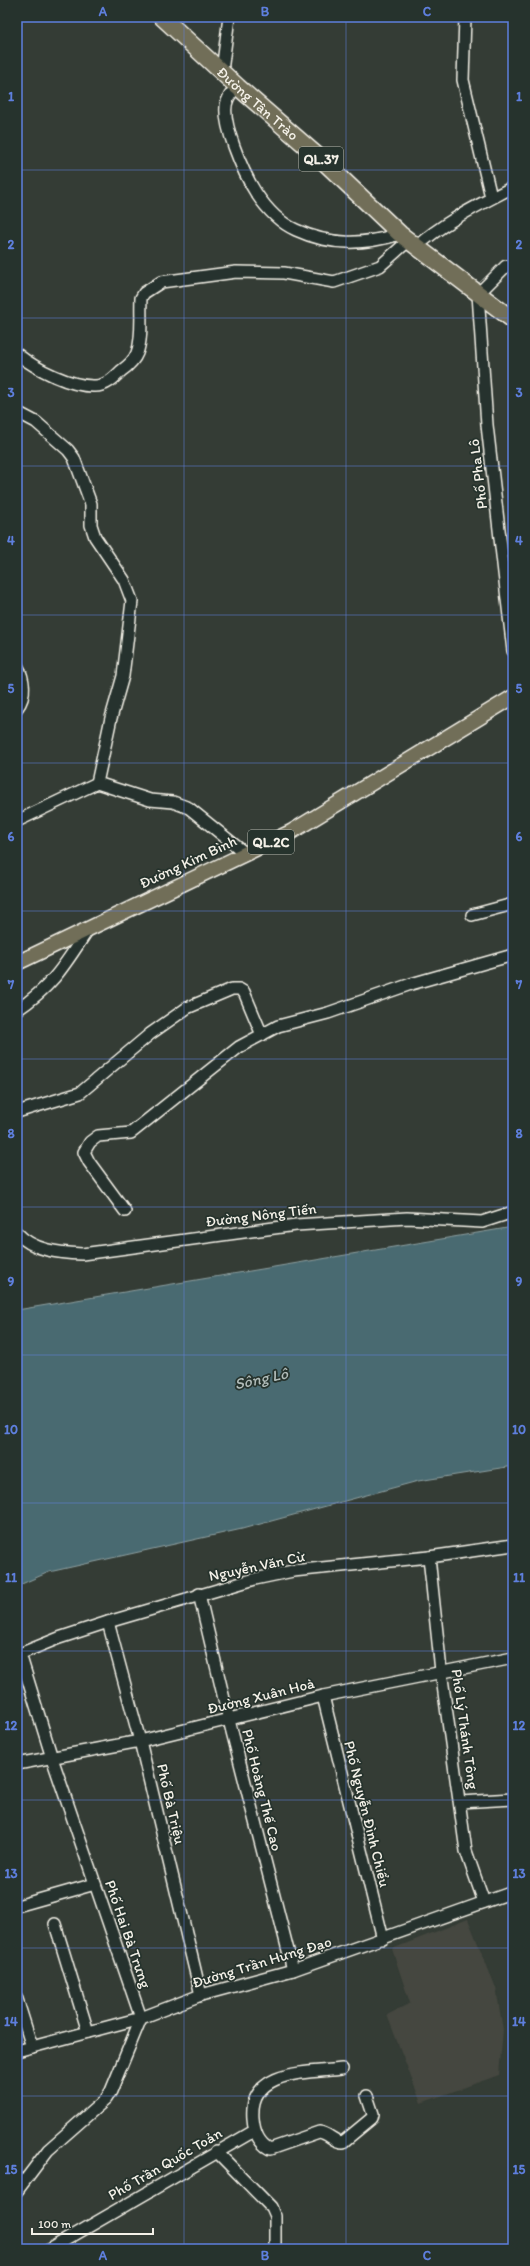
<svg xmlns="http://www.w3.org/2000/svg" width="530" height="2266" font-family="Itim,sans-serif">
  <style>
    .built { fill: #44463f }
    .water { fill: #4a6a71; stroke: #8ea0a1 }
    .lines { fill: none; stroke-linecap: round; stroke-linejoin: round }
    .minor-casing { stroke: #f4f1e8; stroke-width: 14 }
    .major-casing { stroke: #f4f1e8; stroke-width: 17 }
    .highway-casing { stroke: #f4f1e8; stroke-width: 19 }
    .minor { stroke: #26332d; stroke-width: 11 }
    .major { stroke: #716e59; stroke-width: 14 }
    .highway { stroke: #716e59; stroke-width: 16 }
    .grid { fill: none; stroke: #5e7fdd; stroke-width: 1; stroke-opacity: 0.55 }
    .labels { text-anchor: middle; stroke-width: 3.5; stroke-linejoin: round; paint-order: stroke }
    .shield { fill: #26332d; stroke: #b6b8b0; stroke-width: 1 }
    .shield-label { font-size: 14px; font-weight: bold; fill: #f4f1e8 }
    .street-label { font-size: 15px; fill: #f4f1e8; stroke: #26332d }
    .water-label { font-size: 16px; font-style: italic; fill: #b0bbb8; stroke: #26332d }
    .neatline { fill: none; stroke: #5e7fdd; stroke-width: 1.5 }
    .grid-label { font-size: 13px; text-anchor: middle; font-weight: bold; fill: #5e7fdd }
  </style>
  <rect width="100%" height="100%" fill="#343c35"/>
  <filter id="ink" filterUnits="userSpaceOnUse"><feTurbulence type="fractalNoise" baseFrequency=".025" numOctaves="2"/><feDisplacementMap in="SourceGraphic" scale="8" xChannelSelector="R" yChannelSelector="G"/><feConvolveMatrix kernelMatrix="1 2 1 2 8 2 1 2 1" color-interpolation-filters="sRGB"/></filter>
  <g filter="url(#ink)">
    <path class="built" d="M468,1919L496,1988L503,2030L499,2075L421,2103L387,2015L410,2003L392,1949Z"/>
    <path class="water" d="M513,1227V1466L418,1481L242,1529L49,1572L17,1586V1310Z"/>
    <g class="lines">
      <g class="minor-casing">
        <g id="minor">
          <path d="M465,17L463,80L491,197"/>
          <path d="M222,71L229,17"/>
          <path d="M238,87C234,90 230,94 228,99C218,118 245,176 256,193C266,208 280,223 296,230C331,246 364,245 400,234"/>
          <path d="M416,247C445,221 479,205 513,187"/>
          <path d="M506,266L478,294L487,425L513,651"/>
          <path d="M17,354C36,369 71,387 95,386C106,386 114,378 121,371C128,366 134,361 137,353C143,337 140,315 141,298L144,293L161,282L236,272L284,273L334,282L380,266L408,241"/>
          <path d="M17,412L36,422L68,450L74,458L91,504V525L95,537L124,580L132,601L123,676L111,718L97,783"/>
          <path d="M17,665C24,678 27,696 17,708"/>
          <path d="M17,821L97,783L150,800L173,802L189,808L246,854"/>
          <path d="M472,915L513,904"/>
          <path d="M17,1010C55,984 65,964 89,928"/>
          <path d="M17,1112L80,1093L150,1034L187,1008L232,989H239L244,992L262,1035"/>
          <path d="M125,1211L89,1162L84,1152L90,1142L98,1136L131,1133L239,1047L278,1026L328,1013L411,984L513,955"/>
          <path d="M17,1233C33,1251 60,1253 82,1254L296,1225L407,1218L482,1222L513,1212"/>
          <path d="M429,1557L441,1671L466,1851L484,1902"/>
          <path d="M199,1594L229,1720L293,1970"/>
          <path d="M108,1622L140,1741L201,1995"/>
          <path d="M17,1655L59,1638L108,1622L255,1579L293,1571L429,1557L513,1545"/>
          <path d="M323,1696L383,1939"/>
          <path d="M17,1764L140,1741L323,1696L513,1658"/>
          <path d="M460,1802L513,1799"/>
          <path d="M17,1906L95,1884"/>
          <path d="M55,1924L88,2032"/>
          <path d="M17,1999L32,2047"/>
          <path d="M17,2051L141,2018L201,1995L293,1970L513,1892"/>
          <path d="M342,2069C308,2073 249,2069 253,2118C254,2131 258,2143 270,2149L319,2132C329,2133 333,2142 343,2142L372,2118L373,2114L367,2096"/>
          <path d="M216,2151L271,2207L275,2216V2249"/>
          <path d="M17,2191L48,2150L106,2099L111,2091L141,2018L52,1758L20,1654"/>
          <path d="M50,2249L254,2131"/>
        </g>
      </g>
      <g class="major-casing">
        <path id="major" d="M17,963L291,832L513,697"/>
      </g>
      <g class="highway-casing">
        <g id="highway">
          <path id="s1" d="M162,17L238,87L321,159L400,234L513,320"/>
        </g>
      </g>
      <use href="#minor" class="minor"/>
      <use href="#major" class="major"/>
      <use href="#highway" class="highway"/>
    </g>
  </g>
  <path class="grid" d="M184,17V2249M346,17V2249M17,170H513M17,318H513M17,466H513M17,615H513M17,763H513M17,911H513M17,1059H513M17,1207H513M17,1355H513M17,1503H513M17,1651H513M17,1800H513M17,1948H513M17,2096H513"/>
  <g class="labels">
    <g class="shield">
      <rect x="299" y="147" width="44" height="24" rx="3"/>
      <rect x="248" y="830" width="46" height="24" rx="3"/>
    </g>
    <g class="shield-label">
      <text x="321" y="164">QL.37</text>
      <text x="271" y="847">QL.2C</text>
    </g>
    <g class="street-label">
      <text dy="5" stroke="none"><textPath href="#s1" startOffset="129">Đường Tân Trào</textPath></text>
      <text transform="translate(478 474) rotate(-97)" y="5">Phố Pha Lô</text>
      <text transform="translate(188 862) rotate(-25)" y="5">Đường Kim Bình</text>
      <text transform="translate(261 1215) rotate(-7)" y="5">Đường Nông Tiến</text>
      <text transform="translate(257 1566) rotate(-12)" y="5">Nguyễn Văn Cừ</text>
      <text transform="translate(261 1696) rotate(-14)" y="5">Đường Xuân Hoà</text>
      <text transform="translate(465 1729) rotate(82)" y="5">Phố Lý Thánh Tông</text>
      <text transform="translate(262 1790) rotate(76)" y="5">Phố Hoàng Thế Cao</text>
      <text transform="translate(171 1804) rotate(77)" y="5">Phố Bà Triệu</text>
      <text transform="translate(367 1814) rotate(76)" y="5">Phố Nguyễn Đình Chiểu</text>
      <text transform="translate(128 1934) rotate(71)" y="5">Phố Hai Bà Trưng</text>
      <text transform="translate(262 1962) rotate(-17)" y="5">Đường Trần Hưng Đạo</text>
      <text transform="translate(165 2164) rotate(-30)" y="5">Phố Trần Quốc Toản</text>
    </g>
    <g class="water-label">
      <text transform="translate(261 1378) rotate(-12)" y="6">Sông Lô</text>
    </g>
  </g>
  <rect width="530" height="2266" fill="none" stroke="#26332d" stroke-width="44"/>
  <path d="M32 2228v6h121v-6" fill="none" stroke="#f4f1e8" stroke-width="2"/>
  <text x="38" y="2228" font-size="12" fill="#f4f1e8" stroke="#26332d" stroke-width="3" paint-order="stroke">100 m</text>
  <rect x="22" y="22" width="486" height="2222" class="neatline"/>
  <g class="grid-label">
    <text x="103" y="16">A</text>
    <text x="265" y="16">B</text>
    <text x="427" y="16">C</text>
    <text x="11" y="101">1</text>
    <text x="519" y="101">1</text>
    <text x="11" y="249">2</text>
    <text x="519" y="249">2</text>
    <text x="11" y="397">3</text>
    <text x="519" y="397">3</text>
    <text x="11" y="545">4</text>
    <text x="519" y="545">4</text>
    <text x="11" y="693">5</text>
    <text x="519" y="693">5</text>
    <text x="11" y="841">6</text>
    <text x="519" y="841">6</text>
    <text x="11" y="989">7</text>
    <text x="519" y="989">7</text>
    <text x="11" y="1138">8</text>
    <text x="519" y="1138">8</text>
    <text x="11" y="1286">9</text>
    <text x="519" y="1286">9</text>
    <text x="11" y="1434">10</text>
    <text x="519" y="1434">10</text>
    <text x="11" y="1582">11</text>
    <text x="519" y="1582">11</text>
    <text x="11" y="1730">12</text>
    <text x="519" y="1730">12</text>
    <text x="11" y="1878">13</text>
    <text x="519" y="1878">13</text>
    <text x="11" y="2026">14</text>
    <text x="519" y="2026">14</text>
    <text x="11" y="2174">15</text>
    <text x="519" y="2174">15</text>
    <text x="103" y="2260">A</text>
    <text x="265" y="2260">B</text>
    <text x="427" y="2260">C</text>
  </g>
</svg>
